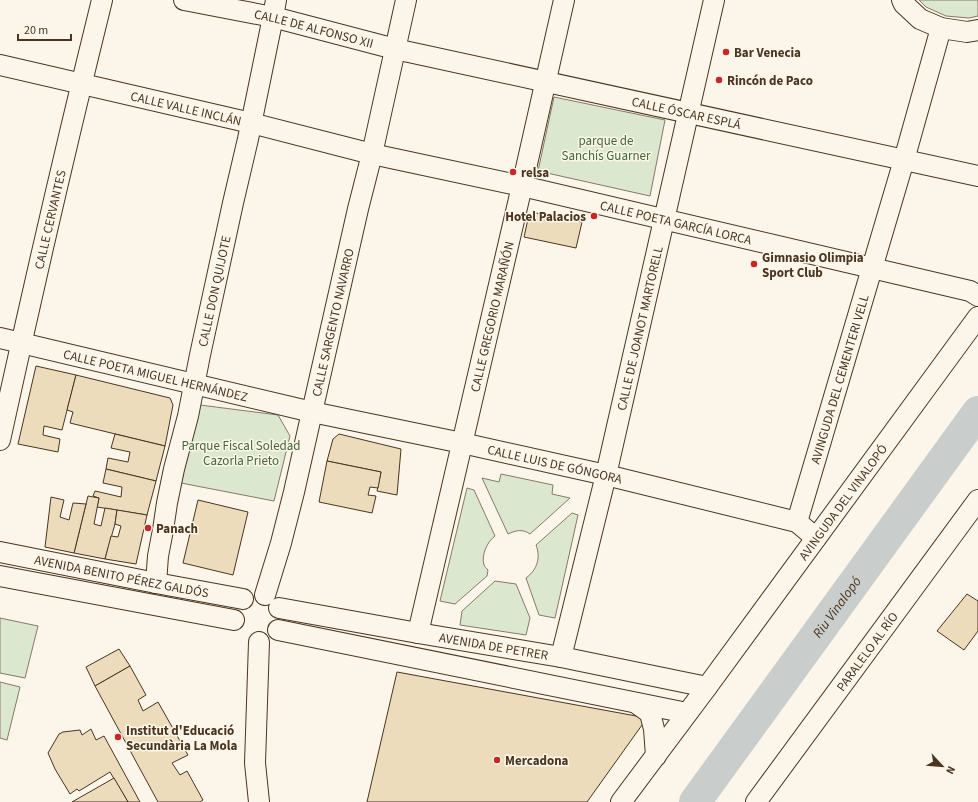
<svg xmlns="http://www.w3.org/2000/svg" width="978" height="802" font-family="'Source Sans 3',sans-serif">
  <style>
    .green { fill: #dce7d0; stroke: #887966 }
    .lines { fill: none; stroke-linecap: round; stroke-linejoin: round }
    .river { stroke: #c9cecd; stroke-width: 32 }
    .building { fill: #ecdcbc; stroke: #4a3520 }
    .minor-casing { stroke: #4a3520; stroke-width: 22 }
    .minor { stroke: #fbf6e9; stroke-width: 20 }
    .poi-dot { fill: #c62828; stroke: #fbf6e9; stroke-width: 1.5 }
    .labels { text-anchor: middle; stroke-width: 3; stroke-linejoin: round; paint-order: stroke }
    .street-label { font-size: 13px; fill: #4a3520; stroke: #fbf6e9 }
    .poi-label { font-size: 13px; font-weight: bold; fill: #4a3520; stroke: #fbf6e9; text-anchor: start }
    .park-label { font-size: 13px; fill: #436837; stroke: #fbf6e9 }
    .water-label { font-size: 14px; font-style: italic; fill: #4a3520; stroke: #fbf6e9 }
  </style>
  <rect width="100%" height="100%" fill="#fbf6e9"/>
  <g class="green">
    <path d="M919,0H978V16L969,18L946,16L926,7Z"/>
    <path d="M554,97L665,120L650,196L538,171Z"/>
    <path d="M200,405L278,415L290,436L274,501L181,483Z"/>
    <path d="M501,474L553,485L552,494L570,498L530,534C523,529 516,530 508,534L482,478L499,482Z"/>
    <path d="M467,488L474,490L495,536C487,542 481,555 484,565C484,566 487,569 488,570L487,576L455,604L440,601Z"/>
    <path d="M572,513L578,515L555,618L539,615L526,578C537,570 541,558 536,545Z"/>
    <path d="M495,581L516,584L530,618L526,635L460,625L462,611Z"/>
    <path d="M0,618L38,626L25,678L0,673Z"/>
    <path d="M0,682L20,687L7,740L0,738Z"/>
  </g>
  <g class="lines">
    <path class="river" id="s1" d="M695,802L978,412"/>
  </g>
  <g class="building">
    <path d="M536,213L582,222L576,248L524,237L528,219Z"/>
    <path d="M36,366L76,375L62,430L44,426L43,435L60,439L58,452L18,444Z"/>
    <path d="M76,375L170,398L173,405L165,446L70,423L73,412L67,410Z"/>
    <path d="M115,434L165,446L156,481L106,469L108,458L128,462L130,452L111,448Z"/>
    <path d="M339,434L401,449L397,495L377,491L381,472L327,461L333,439Z"/>
    <path d="M327,461L381,472L378,488L370,487L368,495L376,496L372,513L319,502Z"/>
    <path d="M106,469L156,481L147,515L97,507L99,498L93,496L95,491L121,497L122,487L103,483Z"/>
    <path d="M88,496L99,498L94,524L101,526L105,508L117,510L115,524L105,559L74,553Z"/>
    <path d="M51,497L64,500L60,517L69,520L73,503L86,504L74,553L45,547Z"/>
    <path d="M198,500L248,512L233,575L183,563Z"/>
    <path d="M117,510L147,515L136,564L105,559L111,536L118,537L121,526L115,524Z"/>
    <path d="M967,594L978,601V631L964,650L937,631Z"/>
    <path d="M119,649L130,666L95,686L86,667Z"/>
    <path d="M130,666L146,695L138,700L143,711L158,702L188,755L172,763L180,775L187,771L203,800L200,802H158L95,686Z"/>
    <path d="M397,672L647,718L587,802H367Z"/>
    <path d="M91,729L96,740L104,736L140,802H128L110,772L79,791L77,789L70,794L55,769L48,753L59,734L63,732L80,730L82,735Z"/>
    <path d="M114,778L128,802H72Z"/>
  </g>
  <g class="lines">
    <g class="minor-casing">
      <g id="minor">
        <path id="s2" d="M184,0L273,17L395,49L978,176"/>
        <path d="M902,0L904,4L920,19L941,28L967,32L978,30"/>
        <path id="s3" d="M0,65L251,123L372,154L522,186L970,291L978,296"/>
        <path id="s4" d="M0,338L312,412L462,443L606,475L797,522L816,538"/>
        <path id="s5" d="M0,440C32,293 66,146 102,0"/>
        <path id="s6" d="M797,522L904,160L941,28"/>
        <path id="s7" d="M0,552L156,583L243,599"/>
        <path d="M0,576L234,620"/>
        <path id="s8" d="M156,583L158,556L163,530L167,503L174,469L188,416L200,355L233,203L248,139L273,17L276,0"/>
        <path id="s9" d="M265,595L281,543L294,492L312,412L358,209L372,154L406,0"/>
        <path id="s10" d="M279,608L418,633L561,657L707,687"/>
        <path d="M278,630L687,713"/>
        <path id="s11" d="M418,633L522,186L564,0"/>
        <path id="s12" d="M561,657L606,475L714,0"/>
        <path d="M636,703L650,713L654,729L656,756"/>
        <path d="M259,802L255,763L259,642"/>
        <path id="s13" d="M621,802L707,687L978,317"/>
        <path id="s14" d="M756,802L978,500"/>
      </g>
    </g>
    <use href="#minor" class="minor"/>
  </g>
  <g class="poi-dot">
    <circle cx="726" cy="52" r="4"/>
    <circle cx="719" cy="80" r="4"/>
    <circle cx="513" cy="172" r="4"/>
    <circle cx="594" cy="216" r="4"/>
    <circle cx="754" cy="264" r="4"/>
    <circle cx="148" cy="528" r="4"/>
    <circle cx="118" cy="737" r="4"/>
    <circle cx="497" cy="760" r="4"/>
  </g>
  <g class="labels">
    <g class="street-label">
      <text dy="5" stroke="none"><textPath href="#s2" startOffset="133">CALLE DE ALFONSO XII</textPath></text>
      <text dy="5" stroke="none"><textPath href="#s3" startOffset="191">CALLE VALLE INCLÁN</textPath></text>
      <text dy="5" stroke="none"><textPath href="#s2" startOffset="515">CALLE ÓSCAR ESPLÁ</textPath></text>
      <text dy="5" stroke="none"><textPath href="#s5" startOffset="226">CALLE CERVANTES</textPath></text>
      <text dy="5" stroke="none"><textPath href="#s3" startOffset="694">CALLE POETA GARCÍA LORCA</textPath></text>
      <text dy="5" stroke="none"><textPath href="#s8" startOffset="298">CALLE DON QUIJOTE</textPath></text>
      <text dy="5" stroke="none"><textPath href="#s11" startOffset="325">CALLE GREGORIO MARAÑÓN</textPath></text>
      <text dy="5" stroke="none"><textPath href="#s9" startOffset="281">CALLE SARGENTO NAVARRO</textPath></text>
      <text dy="5" stroke="none"><textPath href="#s12" startOffset="338">CALLE DE JOANOT MARTORELL</textPath></text>
      <text dy="5" stroke="none"><textPath href="#s4" startOffset="160">CALLE POETA MIGUEL HERNÁNDEZ</textPath></text>
      <text dy="5" stroke="none"><textPath href="#s6" startOffset="149">AVINGUDA DEL CEMENTERI VELL</textPath></text>
      <text dy="5" stroke="none"><textPath href="#s4" startOffset="569">CALLE LUIS DE GÓNGORA</textPath></text>
      <text dy="5" stroke="none"><textPath href="#s13" startOffset="373">AVINGUDA DEL VINALOPÓ</textPath></text>
      <text dy="5" stroke="none"><textPath href="#s7" startOffset="124">AVENIDA BENITO PÉREZ GALDÓS</textPath></text>
      <text dy="5" stroke="none"><textPath href="#s10" startOffset="218">AVENIDA DE PETRER</textPath></text>
      <text dy="5" stroke="none"><textPath href="#s14" startOffset="187">PARALELO AL RÍO</textPath></text>
    </g>
    <g class="poi-label">
      <text x="734" y="57">Bar Venecia</text>
      <text x="727" y="85">Rincón de Paco</text>
      <text x="521" y="177">relsa</text>
      <text x="586" y="221" text-anchor="end">Hotel Palacios</text>
      <text x="762" y="262">Gimnasio Olimpia<tspan x="762" dy="15">Sport Club</tspan></text>
      <text x="156" y="533">Panach</text>
      <text x="126" y="735">Institut d'Educació<tspan x="126" dy="15">Secundària La Mola</tspan></text>
      <text x="505" y="765">Mercadona</text>
    </g>
    <g class="park-label">
      <text x="606" y="145">parque de<tspan x="606" dy="15">Sanchís Guarner</tspan></text>
      <text x="241" y="450">Parque Fiscal Soledad<tspan x="241" dy="15">Cazorla Prieto</tspan></text>
    </g>
    <g class="water-label">
      <text dy="5" stroke="none"><textPath href="#s1" startOffset="241">Riu Vinalopó</textPath></text>
    </g>
  </g>
  <g transform="translate(942 766) rotate(116)" stroke="#fbf6e9" stroke-width="3" paint-order="stroke">
  <path d="M0-3L7 15L0 10L-7 15Z" fill="#4a3520"/>
  <text y="-6" font-size="11" font-weight="bold" text-anchor="middle" fill="#4a3520">N</text>
  </g>
  <path d="M18 34v6h53v-6" fill="none" stroke="#4a3520" stroke-width="2"/>
  <text x="24" y="34" font-size="12" fill="#4a3520" stroke="#fbf6e9" stroke-width="3" paint-order="stroke">20 m</text>
</svg>
